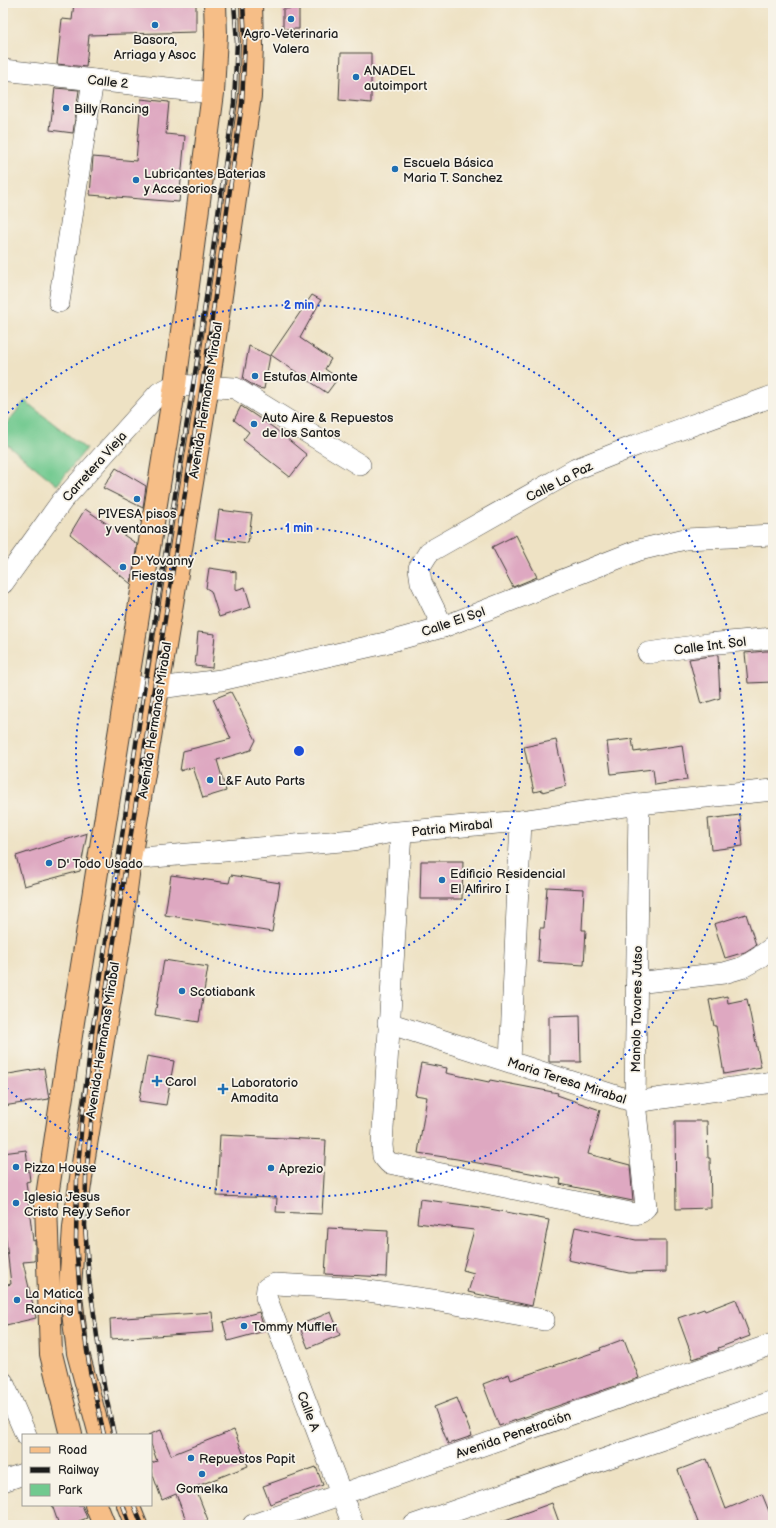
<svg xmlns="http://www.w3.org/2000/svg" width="776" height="1528" font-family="'Balsamiq Sans',sans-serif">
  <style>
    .green { fill: #71c98f; stroke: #467256 }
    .building { fill: #dea8c1 }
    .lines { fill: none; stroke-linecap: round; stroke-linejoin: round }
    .minor-casing { stroke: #3c3a35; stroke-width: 22 }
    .major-casing { stroke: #3c3a35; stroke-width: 24 }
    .minor { stroke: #fff; stroke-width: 21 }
    .major { stroke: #f6be87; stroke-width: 22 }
    .rail-casing { stroke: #1c1c1c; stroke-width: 4.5 }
    .rail { stroke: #f7f3e8; stroke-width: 3; stroke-dasharray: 9; stroke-linecap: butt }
    .ring { fill: none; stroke: #1d4ed8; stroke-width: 2; stroke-dasharray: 2 4 }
    .poi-dot { fill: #1f6fb2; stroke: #f7f3e8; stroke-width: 1.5 }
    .labels { text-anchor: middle; stroke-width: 3.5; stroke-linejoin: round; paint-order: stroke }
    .poi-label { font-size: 13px; fill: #1c1c1c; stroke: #f7f3e8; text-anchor: start }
    .street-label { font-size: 13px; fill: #1c1c1c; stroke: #f7f3e8 }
    .centre { fill: #1d4ed8; stroke: #f7f3e8; stroke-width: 2 }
    .ring-label { font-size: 12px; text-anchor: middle; font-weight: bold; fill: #1d4ed8; stroke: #f7f3e8; stroke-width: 3.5; stroke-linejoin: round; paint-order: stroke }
  </style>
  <rect width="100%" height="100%" fill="#f7f3e8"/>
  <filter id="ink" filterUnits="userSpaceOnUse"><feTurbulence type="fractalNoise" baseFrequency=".025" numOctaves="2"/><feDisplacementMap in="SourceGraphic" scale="8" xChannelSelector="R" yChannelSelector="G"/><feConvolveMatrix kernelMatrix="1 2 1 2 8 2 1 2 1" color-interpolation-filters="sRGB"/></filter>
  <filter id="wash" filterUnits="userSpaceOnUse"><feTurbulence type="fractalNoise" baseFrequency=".012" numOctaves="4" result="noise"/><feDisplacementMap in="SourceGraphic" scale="16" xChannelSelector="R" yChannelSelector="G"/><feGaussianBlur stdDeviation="0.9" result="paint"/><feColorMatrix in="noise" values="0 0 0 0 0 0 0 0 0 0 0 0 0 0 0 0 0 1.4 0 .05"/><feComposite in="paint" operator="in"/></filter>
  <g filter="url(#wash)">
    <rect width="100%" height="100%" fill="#eee2c4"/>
    <path class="green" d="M25,401L86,449L57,485L3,441V428Z"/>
    <g id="blocks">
      <g class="building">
        <path d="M74,3H196V32L89,35L86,67L57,64L62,19L72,20Z"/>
        <path d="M299,8V29H283V9Z"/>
        <path d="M341,53H371V103L339,100Z"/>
        <path d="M55,88L79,90L73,133L50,130Z"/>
        <path d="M141,99L169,102L166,134L185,136L179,202L90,195L93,157L136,161Z"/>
        <path d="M312,295L321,300L300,338L331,359L325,369L338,378L327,393L271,355Z"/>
        <path d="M249,346L270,356L264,389L258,388L243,379Z"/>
        <path d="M241,406L274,428L307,455L290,477L243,440L249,432L234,420Z"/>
        <path d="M116,468L146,486L143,508L103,488Z"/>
        <path d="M85,509L137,544L131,584L70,534Z"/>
        <path d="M219,510L252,514L248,543L215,539Z"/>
        <path d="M516,535L537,577L513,587L492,547Z"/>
        <path d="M209,568L236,572V590L245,587L251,607L219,617L211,591L206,588Z"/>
        <path d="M198,632L215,634L212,668L195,666Z"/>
        <path d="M765,651H773V682L748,683L745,653Z"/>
        <path d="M718,655L720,698L701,704L689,659Z"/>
        <path d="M231,692L256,740L251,750L217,760L226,791L203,798L193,767L180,771L183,751L231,739L213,699Z"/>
        <path d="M632,739L634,752L682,745L687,780L655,785L653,769L611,774L607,742Z"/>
        <path d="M556,740L566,786L542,792V790L534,792L524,747Z"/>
        <path d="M740,815L743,846L711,850L708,819Z"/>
        <path d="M87,833L80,871L24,886L16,856Z"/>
        <path d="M421,861H463L462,899H420Z"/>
        <path d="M171,875L229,883L231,875L280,883L272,932L165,915Z"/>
        <path d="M547,887L584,889L582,930H586L584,965L538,962L540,928H544Z"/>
        <path d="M746,914L756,945L745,952L725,958L714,924Z"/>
        <path d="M164,960L208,967L199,1022L155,1015Z"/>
        <path d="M727,996L728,1003L747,999L761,1067L724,1074L716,1026H714L709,1000Z"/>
        <path d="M580,1015L581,1062H549V1016Z"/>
        <path d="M147,1056L174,1061L166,1105L139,1101Z"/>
        <path d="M421,1063L447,1068L446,1073L489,1082L490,1080L558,1093L557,1095L600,1110L588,1154L630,1165L633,1201L598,1194V1192L560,1184L561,1179L457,1159L418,1153L427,1097L415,1095Z"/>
        <path d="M44,1068L49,1099L3,1106V1075Z"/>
        <path d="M675,1121H707L708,1158H710L711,1208L676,1209Z"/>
        <path d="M220,1135L326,1140L322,1214L276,1212L277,1198L217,1196Z"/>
        <path d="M26,1150L30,1181L26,1182L33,1241L35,1240V1261L23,1262L36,1318L6,1325L3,1313V1286L11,1284L3,1214V1153Z"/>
        <path d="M420,1199L479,1207L549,1220L532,1306L468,1292L474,1273L463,1270L474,1230L417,1223Z"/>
        <path d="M575,1227L636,1240H666V1272L629,1273L568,1260Z"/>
        <path d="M328,1228L388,1231L386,1277L325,1274Z"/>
        <path d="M736,1299L750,1336L718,1348L719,1350L693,1359L678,1318L704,1309L705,1311Z"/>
        <path d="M212,1312L214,1332L111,1339L110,1319Z"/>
        <path d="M259,1312L265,1331L228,1341L223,1322Z"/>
        <path d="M331,1312L340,1335L308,1348L299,1325Z"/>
        <path d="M624,1339L639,1378L499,1426L483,1384L509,1374L511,1380L601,1350L600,1348Z"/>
        <path d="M457,1398L472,1436L448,1444L434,1407Z"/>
        <path d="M161,1430L171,1455L234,1430L248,1466L195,1487L208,1520L195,1525H188L176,1494L162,1500L151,1470V1463L157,1461L151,1444V1435H148Z"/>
        <path d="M707,1459L726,1509L762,1494L773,1521V1525H699L678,1470Z"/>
        <path d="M316,1467L323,1485L270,1504L263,1486Z"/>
        <path d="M552,1503L560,1525H497V1523Z"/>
        <path d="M52,1505H82L87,1518L69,1525H59Z"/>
      </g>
    </g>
  </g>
  <g filter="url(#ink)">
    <use href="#blocks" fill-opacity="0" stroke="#3c3a35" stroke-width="1"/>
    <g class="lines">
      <g class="minor-casing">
        <g id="minor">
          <path d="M3,70L213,93"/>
          <path d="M59,302L93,80"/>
          <path d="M3,583L62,501L159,393L175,385L235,388L360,465"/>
          <path d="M443,627L421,582L419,568L429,552L576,469L637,445L773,396"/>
          <path d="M648,653L707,644L773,638"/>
          <path d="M127,686L159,688L221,680L385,643L443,627L639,550L685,539L773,535"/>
          <path d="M401,832L382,1145L383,1156L389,1163L635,1214L641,1212L646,1207L635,1102L639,804"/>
          <path d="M130,859L353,840L387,833L521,821L639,804L773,790"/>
          <path d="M636,983L724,973L741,968L757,959L773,947"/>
          <path d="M388,1023L635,1102L773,1082"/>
          <path d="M510,1061L521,821"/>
          <path d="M3,1382L26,1435"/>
          <path d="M3,1481L23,1474"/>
          <path d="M253,1525L773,1344"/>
          <path d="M353,1525L266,1297L267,1288L275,1284L347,1288L439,1301L544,1320"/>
          <path d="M414,1525L773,1401"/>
        </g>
      </g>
      <g class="major-casing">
        <g id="major">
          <path d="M71,1435L51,1354L46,1203L73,1022L175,385L213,93L216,35L215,3"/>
          <path d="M100,1435L78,1353L70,1288L74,1227L84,1157L121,929L130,859L208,385L250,96L252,45L251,3"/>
          <path d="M96,1505L104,1525"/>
          <path d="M128,1505L136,1525"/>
        </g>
      </g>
      <use href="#minor" class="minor"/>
      <use href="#major" class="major"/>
      <g class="rail-casing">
        <g id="rail">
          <path d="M104,1435L90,1371L81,1310L76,1241L77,1179L82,1121L92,1033L158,599L197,361L234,103L237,42L234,3"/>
          <path d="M114,1435L104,1386L89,1279L85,1226L86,1177L99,1035L206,361L242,103L245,40L243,3"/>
          <path d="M123,1505L130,1525"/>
          <path d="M134,1505L142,1525"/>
        </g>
      </g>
      <use href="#rail" class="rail"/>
    </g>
  </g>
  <g class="ring">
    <circle cx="299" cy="751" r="223"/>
    <path d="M3 417A446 446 0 1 1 3 1085"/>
  </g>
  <g class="poi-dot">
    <circle cx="291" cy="19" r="4"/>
    <circle cx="155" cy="25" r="4"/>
    <circle cx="356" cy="77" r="4"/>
    <circle cx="66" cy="108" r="4"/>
    <circle cx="395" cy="169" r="4"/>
    <circle cx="136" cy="180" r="4"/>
    <circle cx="255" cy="376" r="4"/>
    <circle cx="254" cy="424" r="4"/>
    <circle cx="137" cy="499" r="4"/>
    <circle cx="123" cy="567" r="4"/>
    <circle cx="210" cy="780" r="4"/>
    <circle cx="49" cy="863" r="4"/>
    <circle cx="442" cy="880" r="4"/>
    <circle cx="182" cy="991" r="4"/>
    <path d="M155 1075h4v4h4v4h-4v4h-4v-4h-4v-4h4z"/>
    <path d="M221 1083h4v4h4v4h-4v4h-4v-4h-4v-4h4z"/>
    <circle cx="16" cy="1167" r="4"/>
    <circle cx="271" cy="1168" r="4"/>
    <circle cx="16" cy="1203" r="4"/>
    <circle cx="17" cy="1300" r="4"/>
    <circle cx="244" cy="1326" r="4"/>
    <circle cx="191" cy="1458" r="4"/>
    <circle cx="202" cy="1474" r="4"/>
  </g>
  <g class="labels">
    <g class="poi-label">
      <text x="291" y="38" text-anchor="middle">Agro-Veterinaria<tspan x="291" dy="15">Valera</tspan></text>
      <text x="155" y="44" text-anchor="middle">Basora,<tspan x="155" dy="15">Arriaga y Asoc</tspan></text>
      <text x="364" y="75">ANADEL<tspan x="364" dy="15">autoimport</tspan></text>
      <text x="74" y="113">Billy Rancing</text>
      <text x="403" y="167">Escuela Básica<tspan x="403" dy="15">Maria T. Sanchez</tspan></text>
      <text x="144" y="178">Lubricantes Baterias<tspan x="144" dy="15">y Accesorios</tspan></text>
      <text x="263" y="381">Estufas Almonte</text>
      <text x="262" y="422">Auto Aire &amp; Repuestos<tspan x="262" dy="15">de los Santos</tspan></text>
      <text x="137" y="518" text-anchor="middle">PIVESA pisos<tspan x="137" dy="15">y ventanas</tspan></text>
      <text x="131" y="565">D' Yovanny<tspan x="131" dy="15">Fiestas</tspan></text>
      <text x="218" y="785">L&amp;F Auto Parts</text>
      <text x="57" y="868">D' Todo Usado</text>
      <text x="450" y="878">Edificio Residencial<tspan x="450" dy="15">El Alfiriro I</tspan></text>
      <text x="190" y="996">Scotiabank</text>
      <text x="165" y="1086">Carol</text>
      <text x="231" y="1087">Laboratorio<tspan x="231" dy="15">Amadita</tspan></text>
      <text x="24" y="1172">Pizza House</text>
      <text x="279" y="1173">Aprezio</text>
      <text x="24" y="1201">Iglesia Jesus<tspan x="24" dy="15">Cristo Rey y Señor</tspan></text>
      <text x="25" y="1298">La Matica<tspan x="25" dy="15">Rancing</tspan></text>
      <text x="252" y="1331">Tommy Muffler</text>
      <text x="199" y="1463">Repuestos Papit</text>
      <text x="202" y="1493" text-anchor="middle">Gomelka</text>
    </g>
    <g class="street-label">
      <text transform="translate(108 81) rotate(6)" y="5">Calle 2</text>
      <text transform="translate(205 400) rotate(-81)" y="5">Avenida Hermanas Mirabal</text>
      <text transform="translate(94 466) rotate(-48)" y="5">Carretera Vieja</text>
      <text transform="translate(559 481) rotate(-27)" y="5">Calle La Paz</text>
      <text transform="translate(453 621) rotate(-19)" y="5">Calle El Sol</text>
      <text transform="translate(710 645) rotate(-7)" y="5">Calle Int. Sol</text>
      <text transform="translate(154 720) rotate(-81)" y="5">Avenida Hermanas Mirabal</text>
      <text transform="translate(452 827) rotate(-6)" y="5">Patria Mirabal</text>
      <text transform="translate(636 1009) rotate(-89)" y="5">Manolo Tavares Jutso</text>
      <text transform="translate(102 1040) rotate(-81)" y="5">Avenida Hermanas Mirabal</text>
      <text transform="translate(567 1080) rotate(18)" y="5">Maria Teresa Mirabal</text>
      <text transform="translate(309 1411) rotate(69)" y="5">Calle A</text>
      <text transform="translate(513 1434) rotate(-19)" y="5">Avenida Penetración</text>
    </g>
  </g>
  <circle cx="299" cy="751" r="6" class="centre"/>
  <g class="ring-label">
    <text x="299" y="309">2 min</text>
    <text x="299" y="532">1 min</text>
  </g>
  <rect width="776" height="1528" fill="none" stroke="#f7f3e8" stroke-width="16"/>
  <rect x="22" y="1434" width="130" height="72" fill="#f7f3e8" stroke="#9f9d96"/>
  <rect x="30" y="1447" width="20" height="6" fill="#f6be87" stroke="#9f9d96"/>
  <text x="58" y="1454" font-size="12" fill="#1c1c1c">Road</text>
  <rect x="30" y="1467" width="20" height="6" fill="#1c1c1c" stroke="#9f9d96"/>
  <text x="58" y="1474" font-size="12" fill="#1c1c1c">Railway</text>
  <rect x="30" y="1484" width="20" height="12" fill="#71c98f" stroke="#9f9d96"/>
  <text x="58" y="1494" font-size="12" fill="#1c1c1c">Park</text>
</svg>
